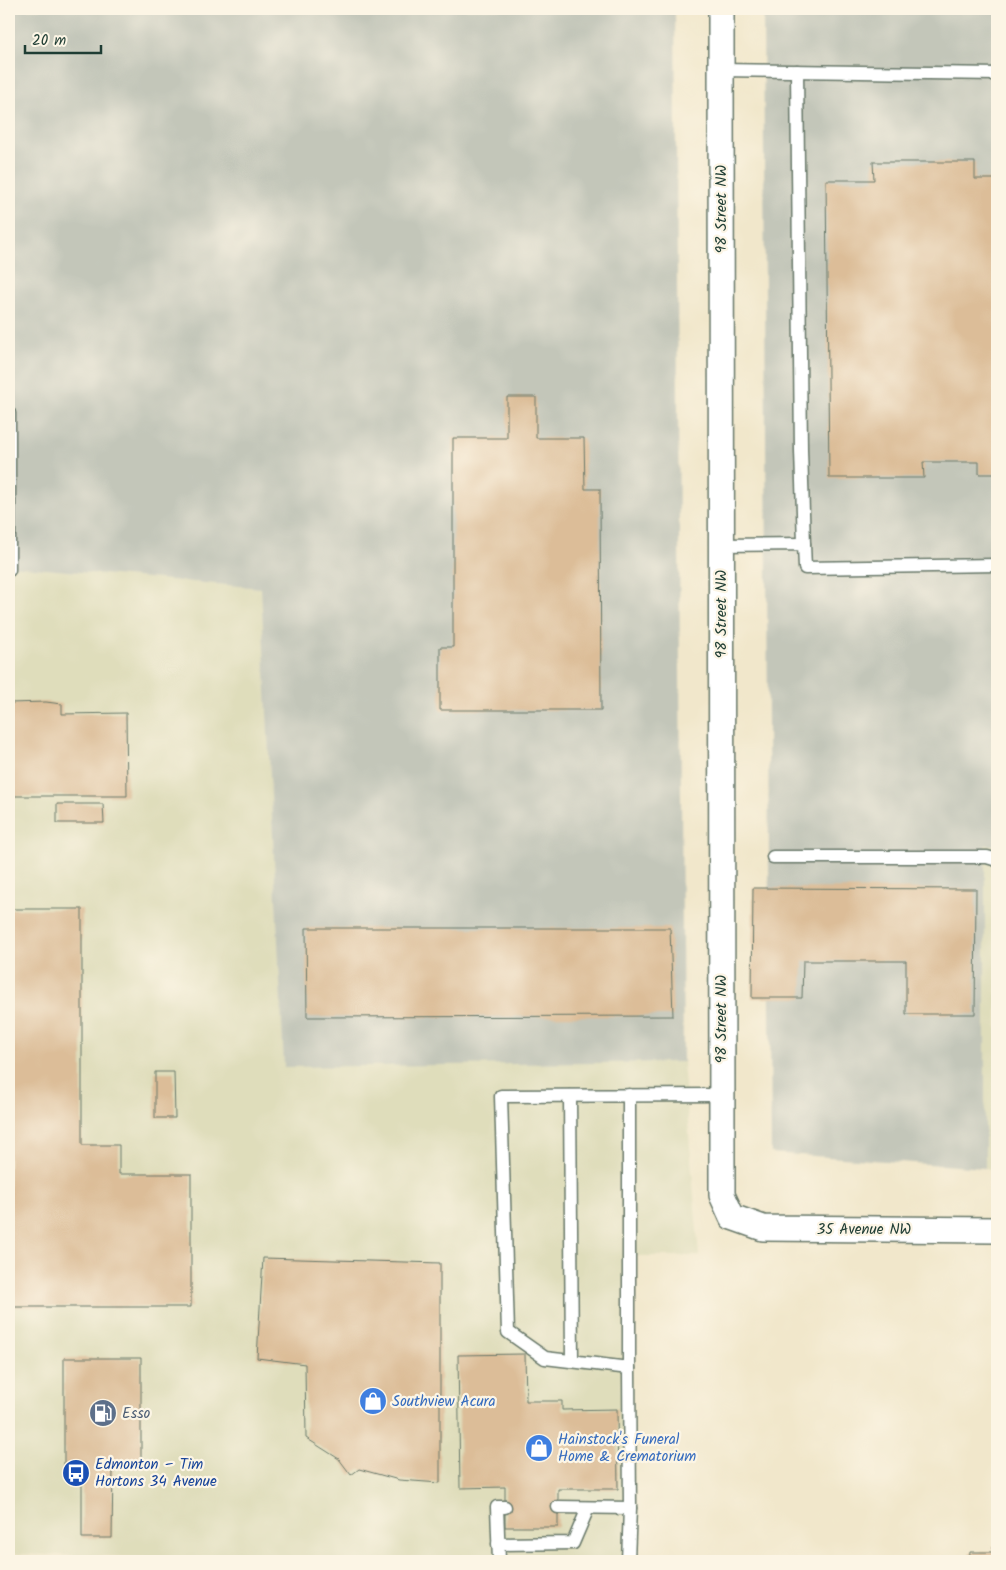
<svg xmlns="http://www.w3.org/2000/svg" width="1006" height="1570" font-family="Kalam,sans-serif">
  <style>
    .built { fill: #dfddbb }
    .industrial { fill: #c3c6b9 }
    .building { fill: #dcbd98 }
    .lines { fill: none; stroke-linecap: round; stroke-linejoin: round }
    .lane-casing { stroke: #687869; stroke-width: 15 }
    .street-casing { stroke: #687869; stroke-width: 28 }
    .lane { stroke: #fff; stroke-width: 12 }
    .street { stroke: #fff; stroke-width: 25 }
    .labels { text-anchor: middle; stroke-width: 4.5; stroke-linejoin: round; paint-order: stroke }
    .street-label { font-size: 15px; fill: #1f3d34; stroke: #fcf5e5 }
    .shop-label { font-size: 15px; fill: #366cbe; stroke: #fcf5e5; text-anchor: start }
    .service-label { font-size: 15px; fill: #4e5e75; stroke: #fcf5e5; text-anchor: start }
    .transit-label { font-size: 15px; fill: #164399; stroke: #fcf5e5; text-anchor: start }
  </style>
  <rect width="100%" height="100%" fill="#fcf5e5"/>
  <filter id="ink" filterUnits="userSpaceOnUse"><feTurbulence type="fractalNoise" baseFrequency=".02" numOctaves="2"/><feDisplacementMap in="SourceGraphic" scale="10" xChannelSelector="R" yChannelSelector="G"/><feConvolveMatrix kernelMatrix="1 2 1 2 8 2 1 2 1" color-interpolation-filters="sRGB"/></filter>
  <filter id="wash" filterUnits="userSpaceOnUse"><feTurbulence type="fractalNoise" baseFrequency=".0096" numOctaves="4" result="noise"/><feDisplacementMap in="SourceGraphic" scale="20" xChannelSelector="R" yChannelSelector="G"/><feGaussianBlur stdDeviation="1.12" result="paint"/><feColorMatrix in="noise" values="0 0 0 0 0 0 0 0 0 0 0 0 0 0 0 0 0 1.4 0 .05"/><feComposite in="paint" operator="in"/></filter>
  <g filter="url(#wash)">
    <rect width="100%" height="100%" fill="#f1e7cb"/>
    <g class="built">
      <path d="M9,206L11,566L261,588L284,1066L683,1062L699,1256H626L636,1561H306L9,1554Z"/>
      <path d="M985,845H997V1170L985,1168Z"/>
    </g>
    <g class="industrial">
      <path d="M9,9H675L683,1062L284,1067L261,588L11,566Z"/>
      <path d="M763,9H997V845H985V1168L771,1153Z"/>
    </g>
    <g id="blocks">
      <g class="building">
        <path d="M873,162H975V179H997V474H979V462H923L924,478H829L826,180H874Z"/>
        <path d="M507,397H536V438H584L585,489H600L601,710H440V647H453V438H507Z"/>
        <path d="M46,702L62,704V714L126,713L127,796H9V703Z"/>
        <path d="M57,804H103L104,823H57Z"/>
        <path d="M753,888L976,889L975,1014H906V961H803L802,998H752Z"/>
        <path d="M9,909H82V1145H119V1174H191V1307H9Z"/>
        <path d="M306,928H670L673,1016L307,1017Z"/>
        <path d="M155,1072H174L175,1118H155Z"/>
        <path d="M263,1258L440,1263V1483L399,1480L359,1469L351,1475L339,1459L306,1438L305,1364L257,1358Z"/>
        <path d="M525,1354L526,1401H562V1410L617,1409L618,1489H558V1527H505V1487L460,1488L458,1355Z"/>
        <path d="M64,1358H141V1468H113L112,1538H82V1470H64Z"/>
        <path d="M993,1546H997V1561H969L970,1552H993Z"/>
      </g>
    </g>
  </g>
  <g filter="url(#ink)">
    <use href="#blocks" fill-opacity="0" stroke="#687869" stroke-width="1"/>
    <g class="lines">
      <g class="lane-casing">
        <g id="lane">
          <path d="M721,70L997,74"/>
          <path d="M797,71L801,450L804,544"/>
          <path d="M9,413V570"/>
          <path d="M721,545L804,544L805,568L997,565"/>
          <path d="M773,857H987L997,860"/>
          <path d="M629,1095V1368"/>
          <path d="M570,1096L572,1360"/>
          <path d="M558,1507L630,1508"/>
          <path d="M498,1544L573,1543L588,1508"/>
          <path d="M499,1561L497,1507H505"/>
          <path d="M628,1561L630,1508L629,1368L545,1358L508,1332L501,1096L721,1095"/>
        </g>
      </g>
      <g class="street-casing">
        <path id="street" d="M721,9L722,1195L732,1217L763,1228L997,1230"/>
      </g>
      <use href="#lane" class="lane"/>
      <use href="#street" class="street"/>
    </g>
  </g>
  <defs>
    <g id="shop-disc" transform="scale(1.4375)"><circle r="9.5" fill="#3f7fe0" stroke="#fcf5e5"/><path d="M-5-2.5h2.3a2.7 3.5 0 0 1 5.4 0H5L5.5 6h-11ZM-1.5-2.5h3a1.5 2.3 0 0 0-3 0Z" fill="#fff"/></g>
    <g id="fuel-disc" transform="scale(1.4375)"><circle r="9.5" fill="#5c6f8a" stroke="#fcf5e5"/><path d="M-5.5-6h7V0h2V4h1.3V-2.5L3-4.5l.8-.8L6-3V5H2.5V1h-1V6h-7ZM-4.2-4.7v3.2H.2V-4.7Z" fill="#fff"/></g>
    <g id="bus-disc" transform="scale(1.4375)"><circle r="9.5" fill="#1a4fb4" stroke="#fcf5e5"/><path d="M-5-6H5V4H4V6H2V4H-2V6H-4V4H-5ZM-3.5-4V0h7V-4ZM-3.5 1.2v1.5H-2V1.2ZM2 1.2v1.5H3.5V1.2Z" fill="#fff"/></g>
  </defs>
  <g fill-rule="evenodd">
    <use href="#shop-disc" x="373" y="1401"/>
    <use href="#fuel-disc" x="103" y="1413"/>
    <use href="#shop-disc" x="539" y="1448"/>
    <use href="#bus-disc" x="76" y="1473"/>
  </g>
  <g class="labels">
    <g class="street-label">
      <text transform="translate(721 209) rotate(-90)" y="5">98 Street NW</text>
      <text transform="translate(721 614) rotate(-90)" y="5">98 Street NW</text>
      <text transform="translate(721 1019) rotate(-90)" y="5">98 Street NW</text>
      <text x="864" y="1234">35 Avenue NW</text>
    </g>
    <g class="shop-label">
      <text x="392" y="1406">Southview Acura</text>
      <text x="558" y="1444">Hainstock's Funeral<tspan x="558" dy="17">Home &amp; Crematorium</tspan></text>
    </g>
    <g class="service-label">
      <text x="122" y="1418">Esso</text>
    </g>
    <g class="transit-label">
      <text x="95" y="1469">Edmonton – Tim<tspan x="95" dy="17">Hortons 34 Avenue</tspan></text>
    </g>
  </g>
  <rect width="1006" height="1570" fill="none" stroke="#fcf5e5" stroke-width="30"/>
  <path d="M25 45v8h76v-8" fill="none" stroke="#1f3d34" stroke-width="2.5"/>
  <text x="32" y="45" font-size="15" fill="#1f3d34" stroke="#fcf5e5" stroke-width="4" paint-order="stroke">20 m</text>
</svg>
